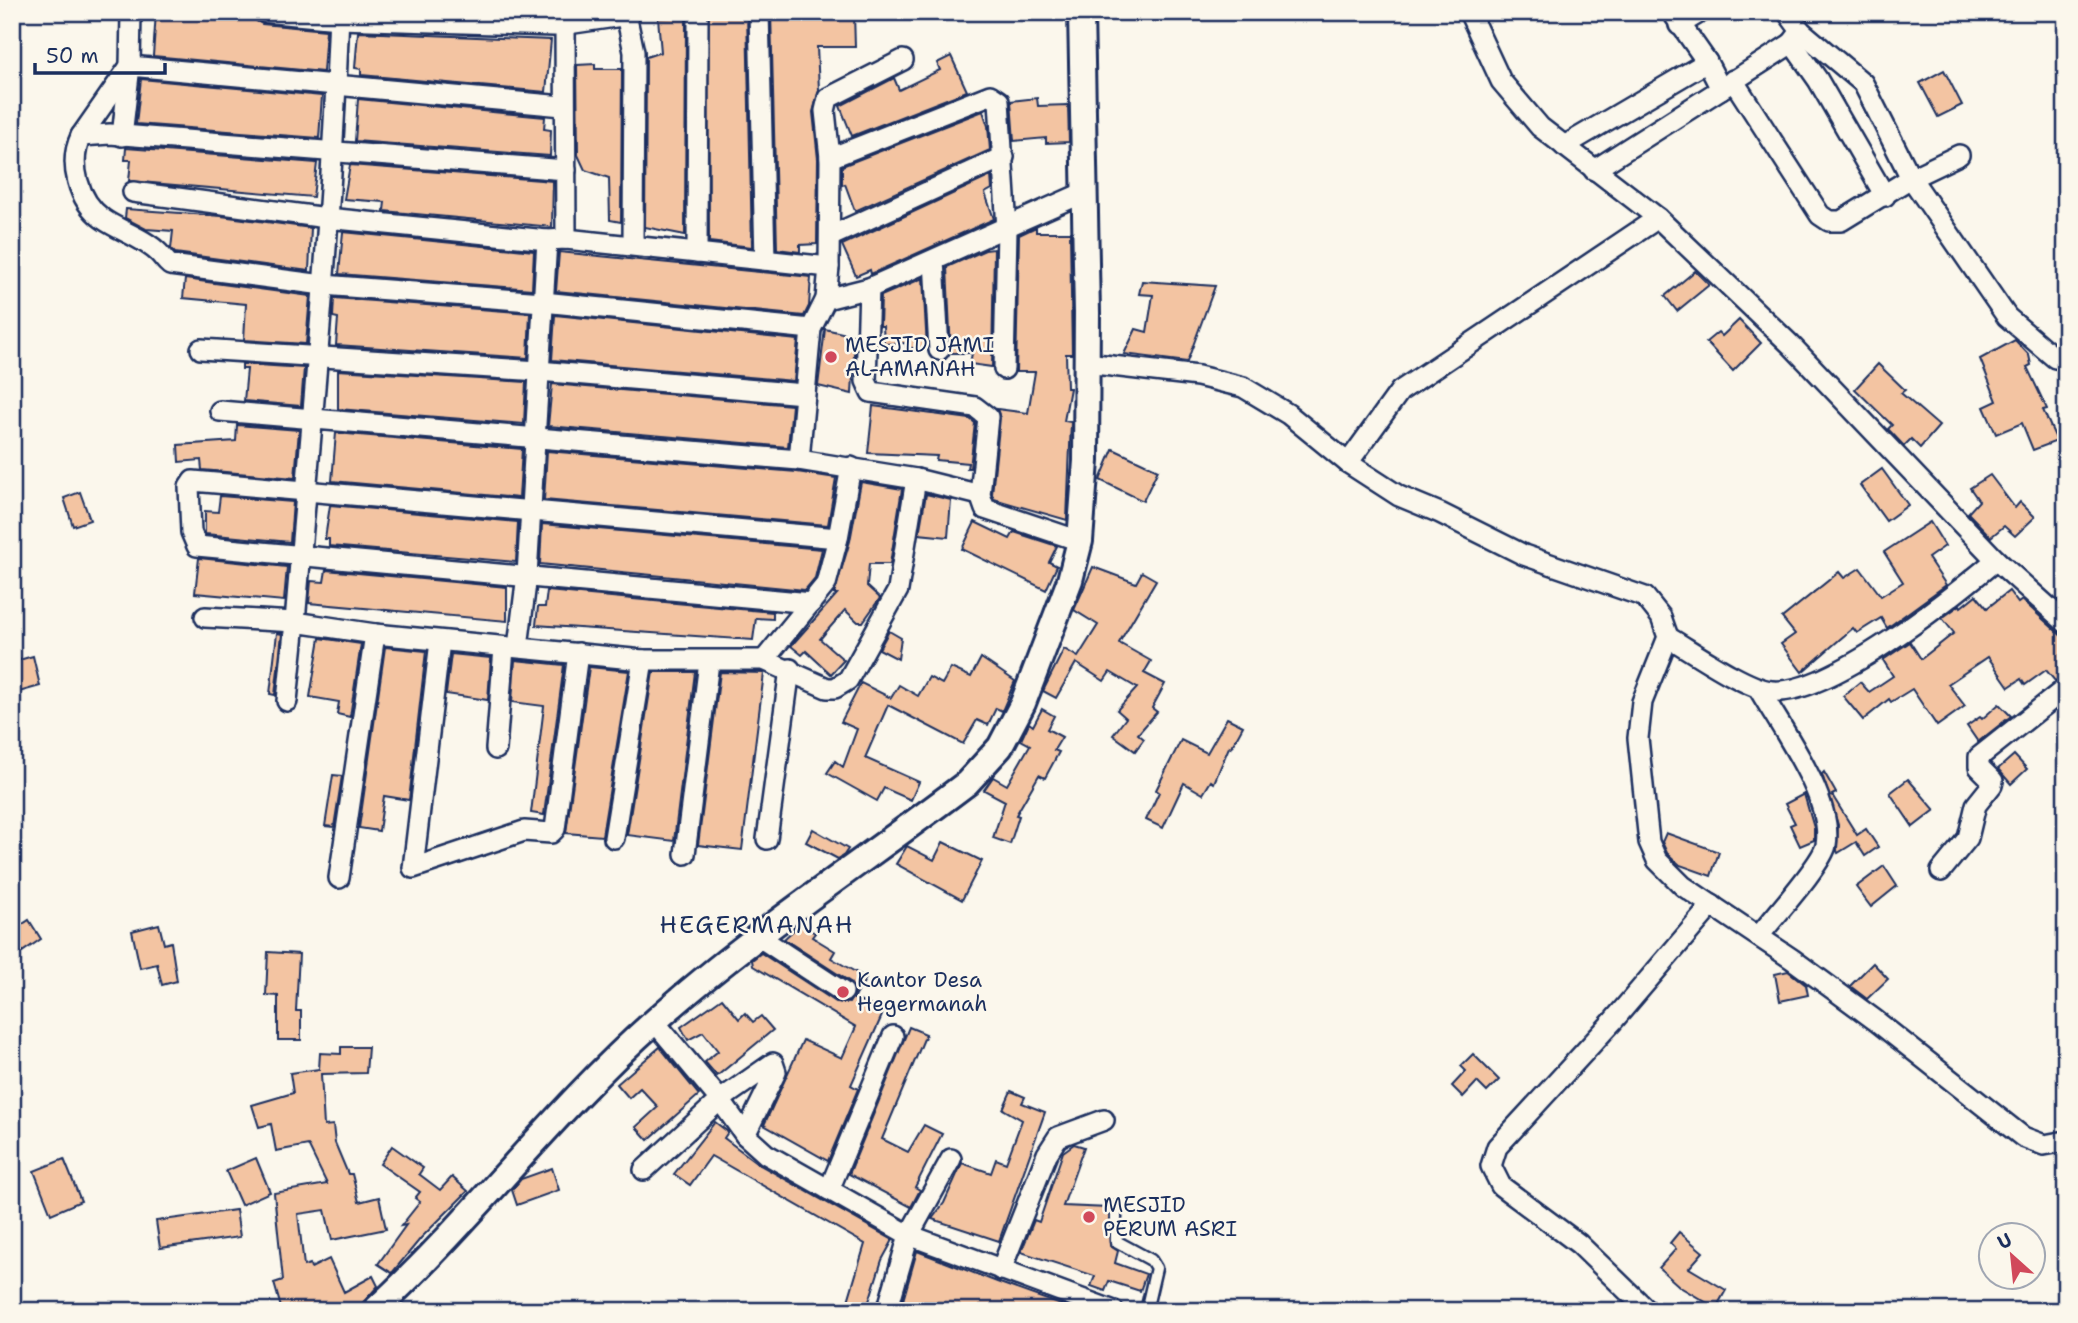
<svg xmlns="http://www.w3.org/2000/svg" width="2078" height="1323" font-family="'Shantell Sans',sans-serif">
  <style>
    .building { fill: #f3c4a2; stroke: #1b2f5e; stroke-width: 2 }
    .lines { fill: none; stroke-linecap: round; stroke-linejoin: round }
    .service-casing { stroke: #1b2f5e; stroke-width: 15 }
    .minor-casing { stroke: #1b2f5e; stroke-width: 24 }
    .tertiary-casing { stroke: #1b2f5e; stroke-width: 30 }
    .service { stroke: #fbf7ec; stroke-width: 10 }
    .minor { stroke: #fbf7ec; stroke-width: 19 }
    .tertiary { stroke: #fbf7ec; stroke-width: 24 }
    .poi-dot { fill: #d1495b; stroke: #fbf7ec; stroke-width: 2.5 }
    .labels { text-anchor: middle; stroke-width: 5; stroke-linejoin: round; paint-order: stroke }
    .poi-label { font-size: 21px; fill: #1b2f5e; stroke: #fbf7ec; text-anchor: start }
    .quarter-label { font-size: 24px; letter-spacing: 2px; fill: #1b2f5e; stroke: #fbf7ec }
  </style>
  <rect width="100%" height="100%" fill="#fbf7ec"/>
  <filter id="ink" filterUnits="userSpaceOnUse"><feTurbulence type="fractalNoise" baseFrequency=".0143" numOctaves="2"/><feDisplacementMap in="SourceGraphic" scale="14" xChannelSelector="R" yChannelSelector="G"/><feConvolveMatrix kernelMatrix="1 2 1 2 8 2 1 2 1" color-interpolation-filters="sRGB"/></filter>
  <g filter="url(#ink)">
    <g class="building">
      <path d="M156,12L252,17L262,24L326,30L323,72L153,56Z"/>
      <path d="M708,12H747L752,247L709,242Z"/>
      <path d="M771,12L854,13L855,47H817L819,90L813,112L818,159L817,244L800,245V252L777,249Z"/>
      <path d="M686,16V19L685,235L645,227L646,57L661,52L658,18Z"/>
      <path d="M358,32L551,40L546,92L361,75V69L355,68Z"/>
      <path d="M951,56L967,91L852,136L840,106L894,78L899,90L940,70L937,63Z"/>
      <path d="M595,64V69H622L621,222L610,220L609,178L585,170L578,155L577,65Z"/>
      <path d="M1944,70L1962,105L1938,117L1920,83Z"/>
      <path d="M141,79L322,96L319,138L136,124Z"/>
      <path d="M1037,98L1038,106L1068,105L1069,142L1046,143V138L1014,141L1011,101Z"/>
      <path d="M358,99L545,117L544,129L551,130L550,156L355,141Z"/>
      <path d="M983,111L988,126L990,150L855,211L845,184L842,185V166Z"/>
      <path d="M126,148L317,163L313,197L129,181L131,160H125Z"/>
      <path d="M350,165L553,181L552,227L384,211L385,202L344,199Z"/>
      <path d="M991,176L992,189L985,193L994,219L871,274L870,270L856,276L842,245Z"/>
      <path d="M126,209L221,216L311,228L309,271L175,253L171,249L173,231L146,229L125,218Z"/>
      <path d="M1036,227V232H1070L1072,354H1066L1067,388H1070L1064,421L1071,422L1067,520L994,499L992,494L1000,418L997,409L1028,413L1035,372H1016L1019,235Z"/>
      <path d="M343,232L534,251L532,289L339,274Z"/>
      <path d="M994,249L992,367L970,364L972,353H951L947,267L985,250Z"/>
      <path d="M559,252L811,277L809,306L804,316L556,291Z"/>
      <path d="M1695,271L1709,285L1677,311L1665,296Z"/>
      <path d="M923,278L927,348H906V343L884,344L883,326H880L881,296Z"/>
      <path d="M185,279L310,296L306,344L244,340L246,304L183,298Z"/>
      <path d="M1142,281L1215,286L1187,362L1124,354L1136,329L1147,332L1153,295L1139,294Z"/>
      <path d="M334,298L530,313L528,358L336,345L338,318L333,317Z"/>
      <path d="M555,315L798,340L794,381L552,360Z"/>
      <path d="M1739,320L1761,343L1733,371L1706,342L1718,332L1722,336Z"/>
      <path d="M825,329L855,336L852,394L818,386Z"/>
      <path d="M2015,340L2029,355L2031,365L2027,367L2047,409L2043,410L2057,441L2033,450L2022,423L1996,434L1984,407L1997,401L1980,359Z"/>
      <path d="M242,364L304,368L301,406L244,401L247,369H242Z"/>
      <path d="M1878,364L1905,390L1901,393L1939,426L1920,448L1911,439L1904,446L1888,429L1892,425L1855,389Z"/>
      <path d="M338,370L526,382L524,424L338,409Z"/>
      <path d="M552,384L792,405L788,447L548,426Z"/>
      <path d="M873,406L970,419L975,423L970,468H967L968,463L936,460L937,456L868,453Z"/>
      <path d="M237,425L299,430L295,478L202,470L201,460L179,462L178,445L236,441Z"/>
      <path d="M336,433L522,449L519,498L332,481Z"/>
      <path d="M1113,449L1158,470L1143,501L1100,480Z"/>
      <path d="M547,451L797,472L836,478L828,525L544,500Z"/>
      <path d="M1882,469L1908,505L1886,521L1860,485Z"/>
      <path d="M1990,475L2015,508L2020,502L2035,517L2015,536L2004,526L1991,537L1968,513L1979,501L1970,488Z"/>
      <path d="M861,482L902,489L890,564H869L867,586L880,598L863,622H858L845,610L820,639L844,660L831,674L806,651L802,655L791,646L837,594H834L850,541Z"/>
      <path d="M80,492L90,520L73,526L64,498Z"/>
      <path d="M926,494L951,500L948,537L919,534Z"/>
      <path d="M220,496L293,502L290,542L205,534V511L218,512Z"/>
      <path d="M330,505L518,522L516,562L329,546V539H325Z"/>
      <path d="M975,522L1010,539L1014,532L1057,546L1049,562L1057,566L1046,590L962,549Z"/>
      <path d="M1930,522L1945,546L1928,558L1946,585L1887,628L1881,618L1857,633L1853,628L1802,672L1781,644L1795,634L1782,618L1839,572L1844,578L1860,568L1881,596L1903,582L1884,552Z"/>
      <path d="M542,524L822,549L815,578L805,590L540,564Z"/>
      <path d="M199,558L287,567L284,601L195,593Z"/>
      <path d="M1093,567L1136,583L1142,572L1156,580L1119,643L1151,661L1144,673L1165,684L1152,708L1157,712L1138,734L1144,739L1135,751L1113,735L1126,718L1117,710L1137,688L1110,672L1104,681L1076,663L1056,698L1043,691L1064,649L1078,657L1098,625L1074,610Z"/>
      <path d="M326,570L507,587V621L309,603L311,581L324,582Z"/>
      <path d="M547,591L773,612V619L756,618L753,640L536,625L538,607H545Z"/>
      <path d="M2009,591L2018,603L2022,600L2066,640L2064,676L2055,681L2046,670L2025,685L2021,679L2009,687L1988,657L1948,684L1965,706L1937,726L1912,689L1891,702L1889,699L1863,720L1843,696L1860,682L1869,692L1893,676L1883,660L1910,642L1921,659L1954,633L1942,618L1960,605L1961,607L1976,595L1987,608Z"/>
      <path d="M889,631L901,638L898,659L879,649Z"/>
      <path d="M277,633L282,634L275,695L270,694Z"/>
      <path d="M320,638L361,644L350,717L337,714L339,702L310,697Z"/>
      <path d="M385,647L426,651L409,800L384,796L379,831L359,828Z"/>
      <path d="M451,654L491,658L488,700L446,694Z"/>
      <path d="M33,656L40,686L12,694V662Z"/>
      <path d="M981,658L1015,681L1002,711L996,708L988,725L977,720L963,744L888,705L865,758L919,782L911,800L884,788L877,801L827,773L835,761L843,767L857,729L841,722L861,683L891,698L899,685L918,696L929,677L942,684L951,668L971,677Z"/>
      <path d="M515,660L564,665L544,815L531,813L544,706L512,702Z"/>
      <path d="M589,667L629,671L602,836L566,833Z"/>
      <path d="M653,672H695L674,841L627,835Z"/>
      <path d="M720,672L764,673L742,850L698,845Z"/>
      <path d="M1999,704L2011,716L1978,742L1967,726L1980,717L1982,719Z"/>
      <path d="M1042,709L1054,716L1047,729L1062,737L1054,750L1059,752L1045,778L1039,775L1016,815L1019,816L1010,844L993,838L1005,801L984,790L993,777L1007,785L1030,745L1021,740L1029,723L1033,726Z"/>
      <path d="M1227,718L1243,726L1231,748L1229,747L1214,783L1211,781L1203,794L1184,783L1163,828L1146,820L1159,792L1156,790L1181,740L1207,753Z"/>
      <path d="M2014,755L2027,769L2011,784L1998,769Z"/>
      <path d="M1824,772L1836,793L1832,795L1857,835L1866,829L1878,847L1865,856L1856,842L1838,853L1837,851L1838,825L1822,774Z"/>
      <path d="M333,775L342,776L334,827L325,826Z"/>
      <path d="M1908,779L1935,810L1913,827L1890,793Z"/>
      <path d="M1804,794L1814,828V840L1800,846L1790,825L1795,823L1785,804Z"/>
      <path d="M813,829L848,849L844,855L838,859L806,842Z"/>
      <path d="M1666,833L1719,852L1711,876L1680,865L1667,853L1662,842Z"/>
      <path d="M943,842L982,861L962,900L896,864L907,846L934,860Z"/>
      <path d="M1884,866L1897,886L1871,907L1856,887Z"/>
      <path d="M29,920L41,939L12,959V931Z"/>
      <path d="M159,924L164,944L171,942L177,981L162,985L157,964L140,968L132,931Z"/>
      <path d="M800,924L815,933L812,937L835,951L831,958L866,978L854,999L884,1011L851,1085L858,1089L828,1161L764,1125L803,1040L842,1058L856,1027L753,966L752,960L761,953L836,1002L849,1003L855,993L850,982L784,939Z"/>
      <path d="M268,952L299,954L296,1011H301V1040H278V996L266,995Z"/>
      <path d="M1873,963L1888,979L1867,999L1850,986Z"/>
      <path d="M1788,971L1806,985L1808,995L1780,1001L1775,974Z"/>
      <path d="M722,998L739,1019L745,1013L753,1022L761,1016L773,1030L717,1076L705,1062L718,1051L703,1032L688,1040L681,1027Z"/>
      <path d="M909,1027L926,1034L882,1139L908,1152L924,1125L942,1134L915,1187L920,1190L911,1207L849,1174Z"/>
      <path d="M341,1047H368L366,1073L321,1074L324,1126L333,1125L335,1143L348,1174H352L359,1202L379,1197L386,1229L332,1240L325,1210L298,1214L304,1266L310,1264L311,1268L329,1259L344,1292L373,1276L378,1286L360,1306L351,1311H282L274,1283L283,1280L274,1193L327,1184L308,1145L276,1151L271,1124L259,1127L252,1105L293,1093L290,1073L319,1069L320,1053L341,1054Z"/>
      <path d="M660,1047L699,1095L648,1140L636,1127L658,1107L640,1088L629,1098L617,1084Z"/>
      <path d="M1473,1054L1499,1080L1487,1092L1477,1082L1463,1097L1452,1086L1466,1071L1461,1066Z"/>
      <path d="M1011,1091L1025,1097L1022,1103L1045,1112L999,1241L932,1219L944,1203L962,1163L991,1173L996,1159L1006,1163L1022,1120L1003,1109Z"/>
      <path d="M715,1122L728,1132L724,1138L760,1165L893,1240L882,1260L866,1311H845L865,1244L711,1156L690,1185L674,1174Z"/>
      <path d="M1074,1144L1084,1147L1063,1206L1109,1208L1110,1246L1118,1251L1115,1263L1146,1274L1140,1291L1109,1281L1105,1291L1091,1286L1095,1276L1021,1252L1034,1220L1039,1222L1063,1152Z"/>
      <path d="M392,1146L423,1168L419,1174L440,1190L452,1177L468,1191L421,1238L392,1273L378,1264L406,1225L401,1226L420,1202L415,1198L420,1192L380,1164Z"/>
      <path d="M256,1158L270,1192L241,1205L226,1171Z"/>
      <path d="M64,1159L81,1201L51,1214L34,1171Z"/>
      <path d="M552,1168L559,1190L517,1205L512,1190L521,1179Z"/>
      <path d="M236,1210L240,1237L160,1248L156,1221Z"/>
      <path d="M1679,1232L1703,1252L1689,1268L1726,1290L1716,1308L1680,1287L1659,1268L1676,1249L1670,1243Z"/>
      <path d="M917,1251L997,1282L1078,1311H900Z"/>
    </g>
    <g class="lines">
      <g class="service-casing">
        <path id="service" d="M1116,1207V1241L1151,1260L1156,1268L1146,1311"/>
      </g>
      <g class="minor-casing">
        <g id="minor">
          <path d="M263,12L339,19L554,26L622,16L627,19L634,52L633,245"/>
          <path d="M759,12L765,260"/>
          <path d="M1469,12L1501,81L1540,127L1658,218L1791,345L1996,560L2066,623"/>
          <path d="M1787,12L1801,31"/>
          <path d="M565,25L566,239"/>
          <path d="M1679,25L1701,12"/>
          <path d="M1792,43L1801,31L1863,83L1911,178L2007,317L2055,358L2066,359"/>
          <path d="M1733,80L1820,215L1829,221H1841L1911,178L1959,155"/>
          <path d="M1721,89L1792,43L1818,80L1885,196"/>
          <path d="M81,136L130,66L563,106"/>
          <path d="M122,136L130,66L131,12"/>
          <path d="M1564,146L1707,62"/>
          <path d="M830,158L990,95L999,101L1007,229L1004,369"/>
          <path d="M566,170L110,134L81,136C68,163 78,201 103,219C120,231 144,238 159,253C163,257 165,261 170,265L323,285L543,302L811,329"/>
          <path d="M1594,170L1721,89L1707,62L1672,12"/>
          <path d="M133,192L327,218L547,240L566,239L829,267L826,299L811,329L799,460"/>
          <path d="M831,236L1004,157"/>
          <path d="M697,253L698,19"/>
          <path d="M934,260L939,350"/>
          <path d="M829,267L830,158L825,111L828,98L903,60"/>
          <path d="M869,288L866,381L871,392L975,407L988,417L980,495L985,509L1080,541"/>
          <path d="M826,299L869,288L1085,192"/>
          <path d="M201,349L539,371L804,394"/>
          <path d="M1086,363L1198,376L1243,387L1288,414L1348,463L1400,391L1658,218"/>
          <path d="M220,411L799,460L916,479L898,590L848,680L835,688H827L764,660H643L375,634L295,622C312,419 332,216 339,12"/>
          <path d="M1348,463L1399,496L1440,513L1524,555L1645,597L1661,617L1668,637L1642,702L1638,738L1649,842L1657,860L1683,886L1792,959L1875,1020L2023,1137L2044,1145L2066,1141"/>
          <path d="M916,479L980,495"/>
          <path d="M811,603L197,546L191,532L189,487L193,481L838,538"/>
          <path d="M205,617L295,622L287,701"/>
          <path d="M1668,637C1692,651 1746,689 1772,691C1829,696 1952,597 1996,560"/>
          <path d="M440,641L413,868L524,831L551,833L555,829L578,653"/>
          <path d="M518,647L527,575L547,240"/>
          <path d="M764,660L826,584L838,538L851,467"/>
          <path d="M496,749L504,648"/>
          <path d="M614,838L643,660"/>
          <path d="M767,839L790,669"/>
          <path d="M685,854L709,662"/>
          <path d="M1941,871L1968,838L1976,805L1992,785L1993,781L1979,767V757L2066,688"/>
          <path d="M339,878L375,634"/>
          <path d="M1759,936C1772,919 1823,863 1826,845C1834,800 1781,728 1759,689"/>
          <path d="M759,937L843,992"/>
          <path d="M654,1021L720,1100L745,1135L766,1154L909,1235L1114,1311"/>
          <path d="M644,1170L720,1100L773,1063L776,1072L745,1135"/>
          <path d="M829,1190L893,1036"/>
          <path d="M1001,1270L1047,1154L1058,1137L1104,1120"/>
          <path d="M887,1311L909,1235L951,1159"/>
          <path d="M1648,1311L1579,1244L1501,1186L1491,1166L1497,1147L1613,1021L1712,905"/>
        </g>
      </g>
      <g class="tertiary-casing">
        <path id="tertiary" d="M374,1311C473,1220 554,1110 655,1021C752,934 863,862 967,783L1000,747L1023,703L1070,580L1080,541L1086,461L1087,313L1081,12"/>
      </g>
      <use href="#service" class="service"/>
      <use href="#minor" class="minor"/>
      <use href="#tertiary" class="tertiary"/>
    </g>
  </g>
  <g class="poi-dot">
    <circle cx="831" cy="357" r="7"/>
    <circle cx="843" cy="992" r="7"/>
    <circle cx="1089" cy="1217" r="7"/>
  </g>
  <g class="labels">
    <g class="poi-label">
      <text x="845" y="352">MESJID JAMI<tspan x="845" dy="24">AL-AMANAH</tspan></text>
      <text x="857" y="987">Kantor Desa<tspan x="857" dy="24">Hegermanah</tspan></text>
      <text x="1103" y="1212">MESJID<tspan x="1103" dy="24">PERUM ASRI</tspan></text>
    </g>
    <g class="quarter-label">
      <text x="757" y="933">HEGERMANAH</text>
    </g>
  </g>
  <rect width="2078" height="1323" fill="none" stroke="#fbf7ec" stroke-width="42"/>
  <rect x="21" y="21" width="2036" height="1281" fill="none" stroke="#1b2f5e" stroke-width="2.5" filter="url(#ink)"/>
  <g transform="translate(2012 1256) rotate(333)"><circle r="33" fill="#fbf7ec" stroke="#a1a7b3" stroke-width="2"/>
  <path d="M0-5L12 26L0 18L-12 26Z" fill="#d1495b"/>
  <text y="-10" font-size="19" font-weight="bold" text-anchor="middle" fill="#1b2f5e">U</text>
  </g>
  <path d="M35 63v10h130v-10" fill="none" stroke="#1b2f5e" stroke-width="3.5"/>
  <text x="46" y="63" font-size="21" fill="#1b2f5e" stroke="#fbf7ec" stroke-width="5" paint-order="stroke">50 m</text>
</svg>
